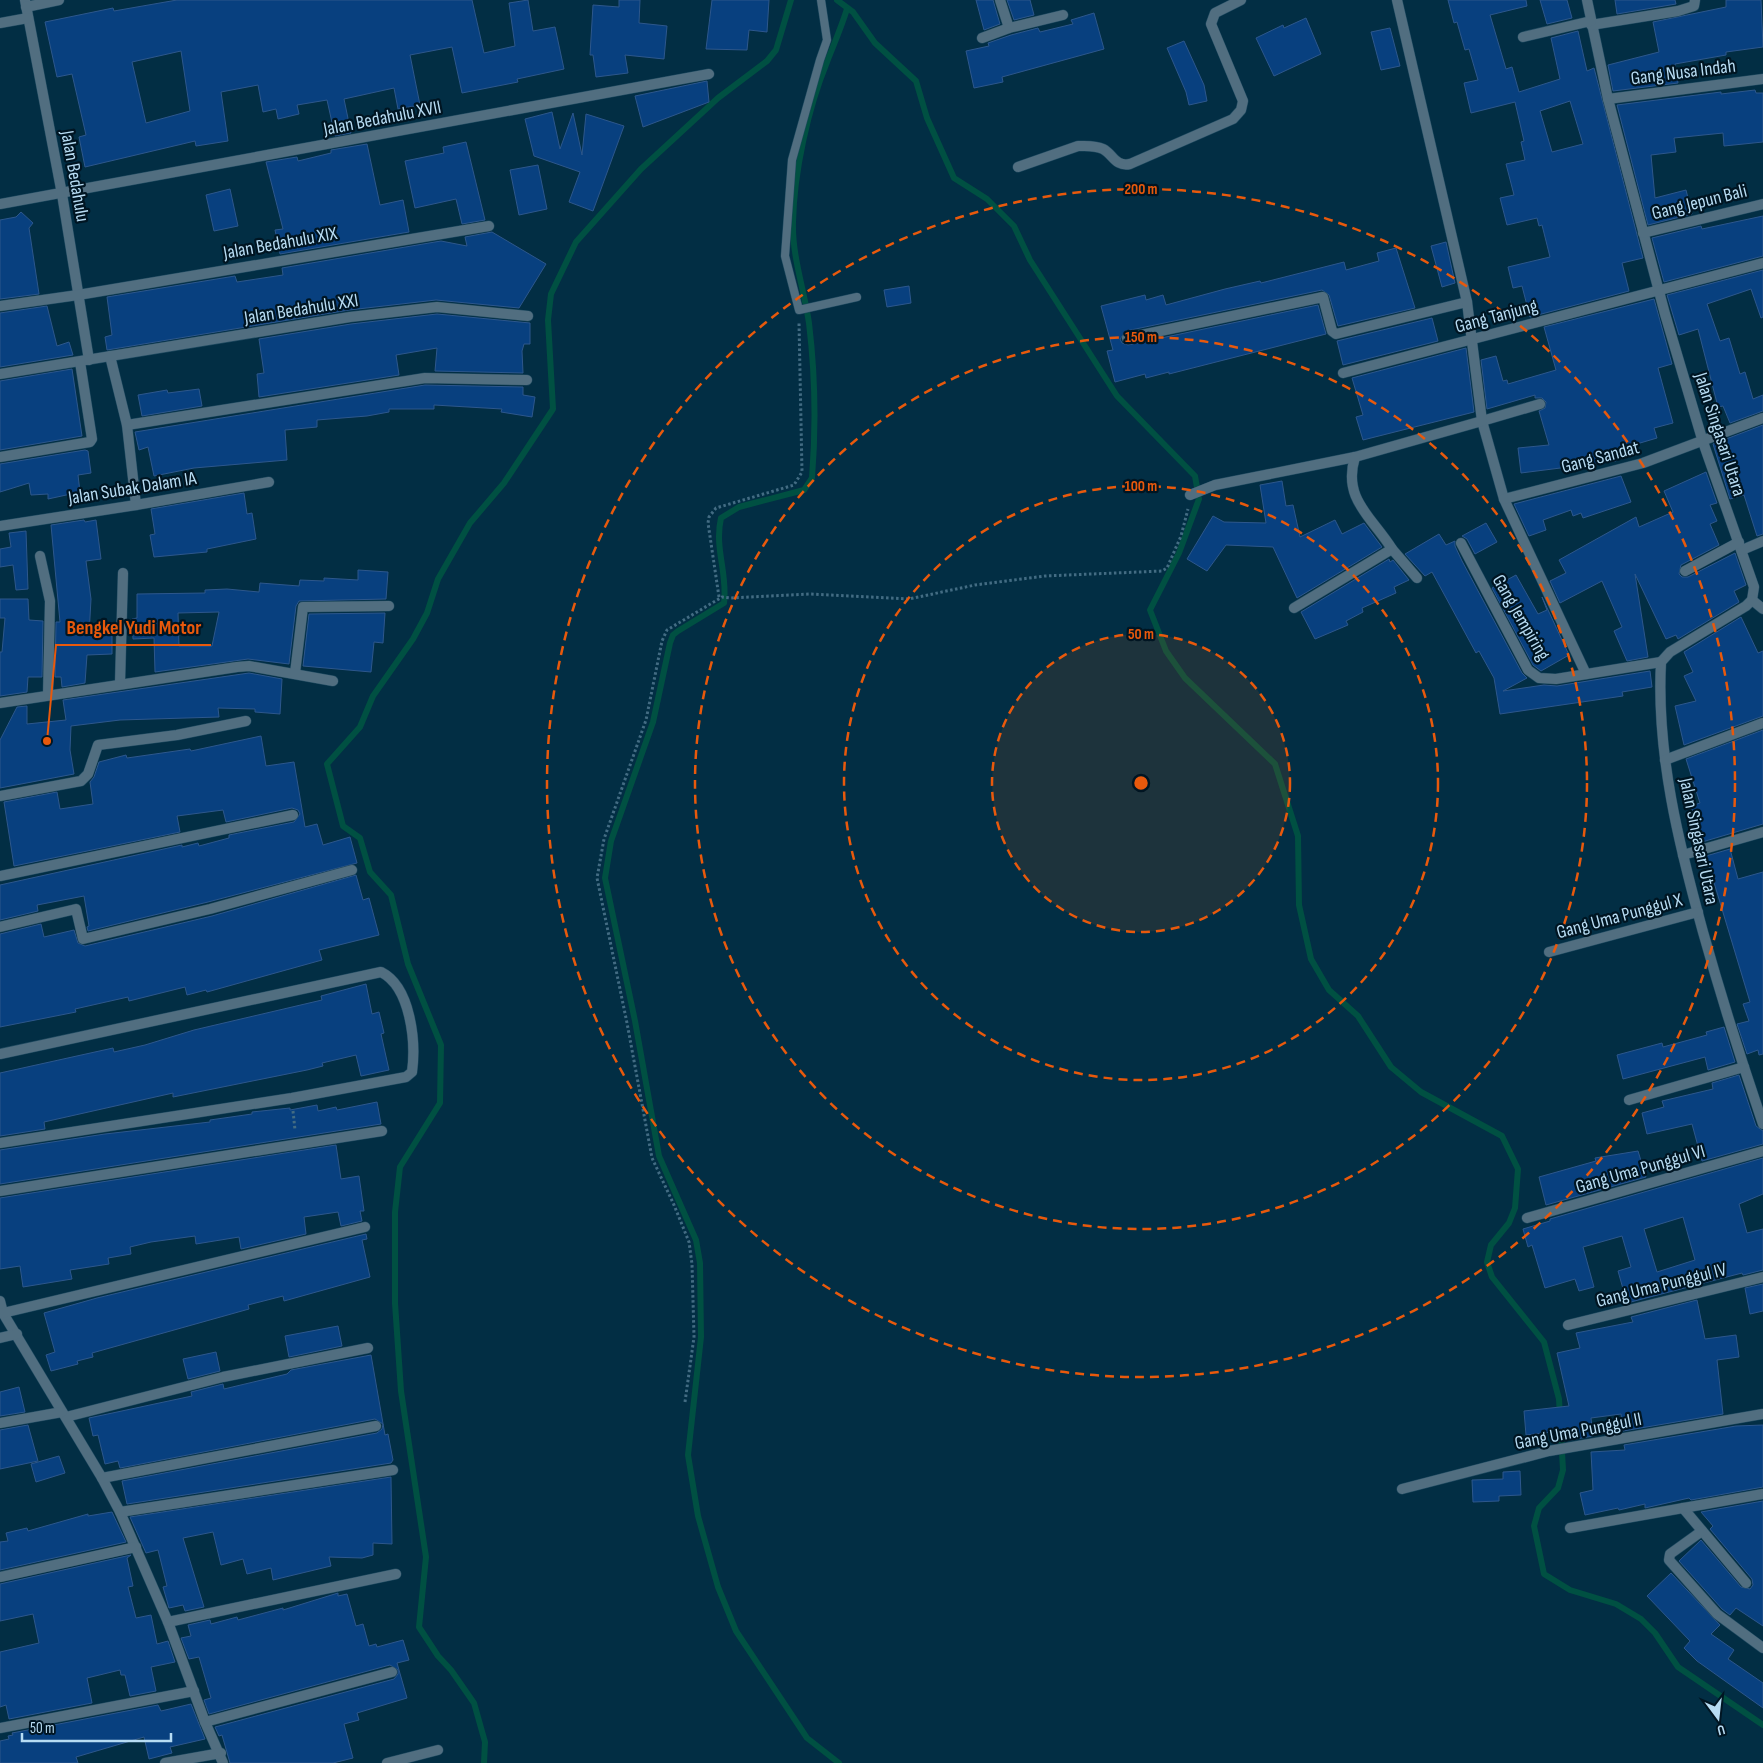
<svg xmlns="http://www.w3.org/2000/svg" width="1763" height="1763" font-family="'Sofia Sans Condensed',sans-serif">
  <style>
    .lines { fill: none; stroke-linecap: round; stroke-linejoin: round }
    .stream { stroke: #005042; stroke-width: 6 }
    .building { fill: #08407f; stroke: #2d578c; fill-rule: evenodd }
    .service-casing { stroke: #1f4a60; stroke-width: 9 }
    .minor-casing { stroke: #1f4a60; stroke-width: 11 }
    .path { stroke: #436c83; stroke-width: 3; stroke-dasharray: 2.5 2.5; stroke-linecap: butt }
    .service { stroke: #516e80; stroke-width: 8 }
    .minor { stroke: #516e80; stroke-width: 10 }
    .ring { fill: none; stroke: #e8590c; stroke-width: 2.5; stroke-dasharray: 9 6 }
    .labels { text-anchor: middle; stroke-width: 4.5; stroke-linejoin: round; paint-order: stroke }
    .street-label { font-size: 19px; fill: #b7dcf3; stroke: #001522 }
    .centre { fill: #e8590c; stroke: #001522; stroke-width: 2.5 }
    .ring-label { font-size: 15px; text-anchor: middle; font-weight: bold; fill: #e8590c; stroke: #001522; stroke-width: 4.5; stroke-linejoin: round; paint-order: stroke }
    .leader { fill: none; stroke: #e8590c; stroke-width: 2 }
    .callout-dot { fill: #e8590c; stroke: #001522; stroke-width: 2 }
    .callout-label { font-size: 20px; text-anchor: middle; font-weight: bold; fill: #e8590c; stroke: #001522; stroke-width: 4.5; stroke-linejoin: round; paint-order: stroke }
  </style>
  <rect width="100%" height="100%" fill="#022e44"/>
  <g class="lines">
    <g class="stream">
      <path d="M837,0L853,12L875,43L916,81L927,118L954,178L987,199L1014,226L1030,260L1117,396L1195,476L1199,499L1179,553L1150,610L1166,651L1185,678L1275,764L1298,836L1299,905L1311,959L1329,990L1358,1016L1391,1067L1421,1092L1502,1136L1518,1169L1515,1208L1509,1223L1491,1245L1487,1262L1492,1277L1544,1342L1559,1399L1563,1470L1558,1488L1539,1508L1534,1526L1544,1574L1570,1590L1616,1604L1641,1619L1655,1633L1678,1667L1763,1725"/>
      <path d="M484,1763L485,1742L474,1703L451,1670L438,1656L419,1627L426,1557L401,1391L395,1303V1212L400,1167L440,1103L441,1045L408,964L391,895L370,872L360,838L343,826L327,764L360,727L373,696L413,639L427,613L438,579L470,523L504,483L553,409L548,320L551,294L576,242L641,169L718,98L767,61L776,50L791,0"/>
      <path d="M839,1763L807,1738L736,1631L718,1587L698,1516L688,1455L701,1337L700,1263L696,1240L659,1156L635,1021L605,878L611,841L653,722L670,643L673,635L678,631L724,603C728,574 714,548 721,518L739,507L804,490L812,478C816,428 815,373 809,323C804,289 792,256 793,222C794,172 808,108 827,62C834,44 841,28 847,9"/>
    </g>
  </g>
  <g class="building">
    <path d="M177,0H472L484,53L515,46L509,3L528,0L533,31L555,27L564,69L517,79L518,82L462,93L452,47L410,55L420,105L398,109L394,88L344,99L351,133L335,136L327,100L297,105L299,114L278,119L276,109L263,112L258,85L221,92L228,141L196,146L195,141L85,167L79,137L86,135L72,74L57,77L45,22L113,8L114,11ZM181,51L190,111L146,123L132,62Z"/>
    <path d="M619,0H640L639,23L667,26L664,59L625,55L628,73L596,77L593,55H590L593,5L619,7Z"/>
    <path d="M712,0H769L767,32L749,30L747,50L706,49Z"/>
    <path d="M976,0H993L1000,24L984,30Z"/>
    <path d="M1007,0H1030L1034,15L1014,20Z"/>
    <path d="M1448,0H1526L1527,6L1490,15L1506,69L1512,67L1519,92L1560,79L1551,38L1578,31L1587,71L1594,68L1643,258L1622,263L1629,291L1530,317L1522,286L1513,288L1508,267L1550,257L1542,225L1539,226L1537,218L1507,225L1500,198L1514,195L1506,164L1525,160L1521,142L1524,141L1515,102L1471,113L1464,83L1478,80L1469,49L1465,50L1457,22L1454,23ZM1570,101L1583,144L1552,152L1540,111Z"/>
    <path d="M1540,0H1567L1572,18L1547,24Z"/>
    <path d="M1615,0H1675L1676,4L1617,14Z"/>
    <path d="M1726,0H1761L1763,47L1726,52V55L1675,64L1678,83L1613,91L1608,65L1659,52L1653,22L1726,7Z"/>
    <path d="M1094,13L1104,49L1002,77L1003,82L974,88L966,51L989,46L988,43L1011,35L1038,28L1040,32L1073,24L1071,20Z"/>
    <path d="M1306,18L1321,54L1274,76L1256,38L1283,25L1284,28Z"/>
    <path d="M1390,28L1400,66L1381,70L1371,32Z"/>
    <path d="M1184,41L1204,85L1207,101L1189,105L1186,92L1167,48Z"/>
    <path d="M707,81L709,102L643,127L635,96Z"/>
    <path d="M1755,90L1756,93H1763V142L1724,146L1723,133L1674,138L1676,152L1651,155L1655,198L1686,190L1692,214L1648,225L1617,105L1721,92V94Z"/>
    <path d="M552,112L560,149L573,113L582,155L586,114L624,126L593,211L569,202L580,172L534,156L525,119Z"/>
    <path d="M466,142L485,220L462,224L456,199L415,208L405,161L444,153L443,147Z"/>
    <path d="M367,144L380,205L403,200L409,232L280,254L275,230L283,229L266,162L297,157L298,161L331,153V150Z"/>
    <path d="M538,165L547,209L519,215L510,170Z"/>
    <path d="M230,189L238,226L214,231L206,195Z"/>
    <path d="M21,212L33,223L29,228L39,294L0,299V220L16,217Z"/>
    <path d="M1763,216V256L1664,282L1652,238L1701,226L1702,229Z"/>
    <path d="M492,232L546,264L519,308L436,300L349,310L107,350L105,337L112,335L107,297L235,276L237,282L283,275L282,268L441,241L467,246L465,237Z"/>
    <path d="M1446,242L1455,283L1442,287L1431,246Z"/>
    <path d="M1396,248L1415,308L1338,326L1329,295L1322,290L1126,331L1120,339L1122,343L1128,345L1318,305L1326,334L1169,374V372L1146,378L1145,374L1115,382L1107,351L1113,350L1101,306L1145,295L1146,300L1163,295L1166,305L1225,289L1260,281L1261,283L1344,262L1346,270L1379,261L1377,253Z"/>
    <path d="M1763,270V317L1761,318L1751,289L1707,304L1720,341L1729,338L1740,374L1745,372L1753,399L1763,395V411L1730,423L1723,406L1718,407L1698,329L1679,335L1667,295Z"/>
    <path d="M909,286L911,303L887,307L884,290Z"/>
    <path d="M1654,299L1672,364L1658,368L1673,423L1654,428L1657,438L1613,451L1616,461L1521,473L1518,448L1549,445L1539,411L1545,408L1546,402L1542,398H1535V395L1487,409L1481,360L1496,356L1503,381L1507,380L1508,384L1556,370L1544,327Z"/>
    <path d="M47,306L57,346L69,342L73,355L0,367V313Z"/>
    <path d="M437,314L530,323V344H524L522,351L523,373L435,371L437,348L396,355L399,375L259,397L257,374L264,373L259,339L351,324Z"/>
    <path d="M1432,318L1438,341L1343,365L1337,341Z"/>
    <path d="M1466,348L1474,412L1363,440L1356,417L1363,415L1352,378Z"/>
    <path d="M72,369L82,436L0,450V381Z"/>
    <path d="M425,385L523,387V395L535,397L532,417L501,412L502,409L434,405V409H389V412L367,416L317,420V427L285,430L287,460L194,468L154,476L148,447L139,450L135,432Z"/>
    <path d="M199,389L202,406L142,416L138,395L167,390L168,393Z"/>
    <path d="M1763,425V534L1757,536L1744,495L1730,499L1713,444Z"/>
    <path d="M85,450L88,451L91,473L78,475L80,492L48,499V494L31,495L29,483L0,492V464Z"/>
    <path d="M1706,472L1717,503L1710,505L1717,521L1710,524L1719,545L1681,565L1679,574L1682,577H1688L1735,553L1746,585L1734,591L1739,602L1678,639L1676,635L1666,639L1635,574L1648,657L1627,661L1614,631L1622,627L1602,581L1560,603L1550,581L1566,573L1559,560L1636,517L1639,527L1673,512L1664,491Z"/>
    <path d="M1621,476L1631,502L1583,518L1581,513L1573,516L1571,510L1543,520L1546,530L1529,536L1514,504Z"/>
    <path d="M1282,481L1286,506L1293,505L1300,537L1335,520L1342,534L1364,523L1382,547L1297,598L1273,547L1226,545L1207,571L1187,559L1213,516L1224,522L1266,523L1260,485Z"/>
    <path d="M244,493L247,514L252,513L256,539L207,549V552L154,557L150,535L155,534L151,509Z"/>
    <path d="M84,520L85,522L96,520L101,559L86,561L91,599L89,635L112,634V654L87,655L85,683L62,687L61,677H55L56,622H60L51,525Z"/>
    <path d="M1486,523L1497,542L1475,554L1467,539L1462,536Z"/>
    <path d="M26,531L28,589L16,590L13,565L0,567V549L11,547L9,533Z"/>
    <path d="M1439,534L1446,545L1455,541V546L1462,561L1522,673L1527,678L1503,691L1544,685L1557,686L1650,671L1652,687L1622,692L1623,696L1500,714L1494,678L1479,651L1476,653L1432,572L1425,576L1405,554Z"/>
    <path d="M1389,559L1390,562L1393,560L1409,580L1394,587L1396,593L1362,608L1363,612L1346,621L1348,625L1315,639L1301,612Z"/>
    <path d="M358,570L388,572L386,599L299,601L296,606L289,664L248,659L155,672L154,638L133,639L132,619L137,618V594L205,593V590L227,589L259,592L260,583L299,586L300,580L324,581V578L358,580ZM219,612L212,646H179L178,613Z"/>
    <path d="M1516,575L1538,614L1547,610L1542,597L1569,655L1541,671L1533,665L1492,588Z"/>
    <path d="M0,599H28L29,620L43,621L42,677H28L27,692L0,696V652H2L5,618H0Z"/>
    <path d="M385,613L383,643L374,642L371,672L303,666L309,614Z"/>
    <path d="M1741,617L1758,653L1763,651V716L1684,745L1675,706L1696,701L1684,676L1693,672L1684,652Z"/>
    <path d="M249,673L282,679L280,714L255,712V709L218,708L219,717L120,720L71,726L70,750L74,774L0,788V740L17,707L27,706V724L66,720L63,700Z"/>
    <path d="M1763,730V824L1702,842L1691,806L1700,803L1686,759Z"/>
    <path d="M261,736L266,766L294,762L305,827L317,824L323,845L350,837L357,863L208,902L88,931L87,927L89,926L84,896L37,905L38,911L0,920V885L182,845V847L198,843L199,846L229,838V835L294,822L300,814L298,810L292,808L226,822L223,810L177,816L180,832L14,866L4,802L57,792L60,809L93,804L90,782L94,777L99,762L126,755L127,758L190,749L191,751Z"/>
    <path d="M1730,849L1738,879L1763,872V1054L1759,1055L1758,1050L1747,1054L1737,1024L1749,1021L1743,1004L1750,1002L1706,856Z"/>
    <path d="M356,875L363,900L369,898L379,935L319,950L322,960L207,992L206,990L187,995L185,987L129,1001L128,997L75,1009L76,1012L0,1027V934L41,924L44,937L74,930L78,943L85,946L212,916Z"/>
    <path d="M366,984L372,1014L379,1012L384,1033L381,1034L389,1070L361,1076L356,1055L322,1063L323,1066L307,1070L173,1097V1093L44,1122L45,1129L0,1136V1073L113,1048L114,1052L145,1045L194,1030L322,1000L321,996Z"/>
    <path d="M1724,1027L1735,1062L1708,1070L1705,1057L1623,1079L1617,1055L1662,1043L1663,1047L1707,1035L1706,1032Z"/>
    <path d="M1739,1075L1756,1126L1763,1131V1144L1702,1161L1692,1124L1647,1134L1642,1113L1664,1107L1662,1101L1713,1089L1712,1083Z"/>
    <path d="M377,1102L381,1124L0,1184V1150L105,1134L210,1122V1120L252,1114V1112L290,1108V1110L317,1105L318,1111L336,1107L337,1110Z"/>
    <path d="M336,1145L341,1179L359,1176L364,1211H360L362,1221L341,1226L338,1212L304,1217L306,1234L241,1249L239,1237L196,1244L195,1236L151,1242L130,1247L131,1254L108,1258L109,1264L70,1270L72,1279L23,1287L20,1266L0,1269V1198Z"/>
    <path d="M1638,1151L1646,1177L1546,1205L1539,1177L1596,1161L1595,1158Z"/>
    <path d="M1763,1158V1194L1739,1204L1747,1233L1763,1229V1270L1743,1275L1742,1273L1627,1303L1618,1271L1631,1267L1622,1236L1583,1247L1594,1287L1579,1291L1575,1279L1545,1288L1532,1245L1528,1247L1523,1229L1550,1221V1219ZM1683,1217L1695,1260L1657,1272L1644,1229Z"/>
    <path d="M366,1234L367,1239L362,1240L370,1277L284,1301L283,1296L248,1305L249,1309L92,1353L93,1357L77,1361L78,1364L51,1371L46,1355L55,1352L44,1313L97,1298Z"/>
    <path d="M1763,1284V1311L1750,1314L1745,1288Z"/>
    <path d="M1697,1300L1705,1339L1736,1335L1739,1357L1717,1360L1723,1414L1623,1431L1621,1414L1591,1418L1593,1436L1570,1440L1569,1430L1526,1435L1524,1411L1569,1406L1557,1353L1580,1348L1576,1333L1633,1322L1631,1317Z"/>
    <path d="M338,1326L342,1346L289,1357L285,1336Z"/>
    <path d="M216,1352L220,1371L188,1379L183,1359Z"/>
    <path d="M371,1355L385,1435L388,1434L393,1460L391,1463L127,1504L122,1481L377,1433L382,1429L383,1424L375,1419L120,1468L118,1461L105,1464L98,1435L93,1436L89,1418L192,1396L191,1392L223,1384L224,1389L287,1374L291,1370Z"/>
    <path d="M19,1387L25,1412L0,1416V1392Z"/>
    <path d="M28,1425L38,1461L0,1469V1430Z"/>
    <path d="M1763,1425V1487L1691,1500L1689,1498L1645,1508V1504L1619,1510L1618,1508L1585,1515L1580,1493L1593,1490L1591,1452L1625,1450L1624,1445L1736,1426Z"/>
    <path d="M59,1456L65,1473L36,1482L31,1464Z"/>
    <path d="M1520,1471L1521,1495L1499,1496V1501L1473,1502L1472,1480L1503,1479V1472Z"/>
    <path d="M391,1477L392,1544L373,1543V1555L362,1558L329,1557L331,1566L273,1580L271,1568L247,1574L243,1559L221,1565L213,1532L183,1538L204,1607L185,1611L183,1605L169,1608L163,1587L167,1586L158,1550L146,1553L130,1517Z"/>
    <path d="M1763,1501V1626L1736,1608L1730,1615L1722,1609L1679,1561L1701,1540L1741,1587L1750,1589L1753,1585L1752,1579L1710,1529L1713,1526L1701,1512Z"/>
    <path d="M112,1512L126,1542L0,1570V1542L8,1541L6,1533L27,1528L28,1531L88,1514V1516Z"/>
    <path d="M131,1555L127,1558L133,1586L128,1587L136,1618L151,1615L157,1644L168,1641L175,1662L151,1667L156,1691L130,1696L125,1675H121L120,1670L87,1678L92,1703L9,1719L6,1705L0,1707V1652L39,1643L33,1614L0,1621V1584Z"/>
    <path d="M1671,1573L1720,1625L1711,1634L1734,1650L1728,1659L1763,1683V1708L1697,1661L1684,1648L1690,1641L1647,1596Z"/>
    <path d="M338,1593V1596L347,1594L356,1626L363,1624L369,1646L376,1644L377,1647L403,1640L409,1660L397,1663L407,1698L357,1713L359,1720L344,1724L353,1758L333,1763H230L222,1735L219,1736L215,1727L394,1679L398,1674V1670L390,1665L209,1714L204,1700L211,1698L199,1657L189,1659L181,1638L191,1636L188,1625L210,1620L211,1624L237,1617L238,1620L283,1608V1610Z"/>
    <path d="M191,1704L205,1739L170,1747L172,1753L149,1759L144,1737L76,1757L78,1763H0V1741L9,1739L8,1736L13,1735L12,1733L158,1705L161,1711Z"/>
  </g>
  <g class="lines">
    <g class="service-casing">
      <path id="service" d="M821,0L827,40L820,60L792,160L785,256L799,310L857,297"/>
    </g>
    <g class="minor-casing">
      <g id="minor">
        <path d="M25,0L62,194L89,360"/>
        <path d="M1000,0L1009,28"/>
        <path d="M1587,0L1608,99L1665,314L1703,442L1754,587L1752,600L1746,606L1670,652L1661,662C1656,753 1679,845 1703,932C1721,996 1741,1060 1763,1124"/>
        <path d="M26,7L59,0"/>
        <path d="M0,23L28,18"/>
        <path d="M1591,25L1678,11L1694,6L1695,0"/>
        <path d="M1523,37L1591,21"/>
        <path d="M982,38L1009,28L1063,15"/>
        <path d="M1608,99L1763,79"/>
        <path d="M1018,167L1078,146C1086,146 1095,145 1103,149C1113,154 1115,167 1130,164L1233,119L1241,110L1243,101L1211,24L1215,13L1241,0"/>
        <path d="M0,204L709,74"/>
        <path d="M1643,233L1763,204"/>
        <path d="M0,306L78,295L489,226"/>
        <path d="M1127,338L1323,297L1332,331L1336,334L1467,302"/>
        <path d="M110,356L127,425L136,505"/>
        <path d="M1343,373L1763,263"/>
        <path d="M0,374L350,317L437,307L528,316"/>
        <path d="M1540,404L1482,421L1504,499L1586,674"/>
        <path d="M127,425L425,378L527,380"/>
        <path d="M0,457L90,442L92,439L80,362"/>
        <path d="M1190,495L1215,485L1355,457L1482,421L1467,302L1397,0"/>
        <path d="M1504,499L1643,463L1763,418"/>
        <path d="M0,526L136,505L269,482"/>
        <path d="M1461,543L1528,670L1539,678L1556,679L1661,662"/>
        <path d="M1392,549L1417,578"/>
        <path d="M1742,550L1763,541"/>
        <path d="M40,556L50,601L48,695"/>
        <path d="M1685,571L1739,542"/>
        <path d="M1752,600L1763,609"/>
        <path d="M1294,608L1392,549C1372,517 1342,499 1355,457"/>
        <path d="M295,673L303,607L389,606"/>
        <path d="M120,683L123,573"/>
        <path d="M0,703L237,667L249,666L333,681"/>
        <path d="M1665,760L1763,723"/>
        <path d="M0,796L81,781L88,774L98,745L177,735L246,721"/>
        <path d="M1683,855L1763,832"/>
        <path d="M0,876L293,815"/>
        <path d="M0,927L76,909L83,939L210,909L352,870"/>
        <path d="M1549,952L1698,912"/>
        <path d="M0,1054L381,972C411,987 416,1042 412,1072L406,1077L292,1098L0,1143"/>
        <path d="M1629,1100L1744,1067"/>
        <path d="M0,1191L382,1131"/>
        <path d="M1527,1218L1763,1151"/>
        <path d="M0,1301L3,1313L102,1478L120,1512L168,1622L205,1722L223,1763"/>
        <path d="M3,1313L365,1227"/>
        <path d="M1568,1325L1763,1277"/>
        <path d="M0,1338L17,1334"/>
        <path d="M66,1417L223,1377L368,1348"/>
        <path d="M0,1423L62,1412"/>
        <path d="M102,1478L376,1426"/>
        <path d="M1402,1489L1549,1451L1763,1414"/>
        <path d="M1683,1508L1746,1583"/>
        <path d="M120,1512L393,1470"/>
        <path d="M1570,1528L1763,1494"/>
        <path d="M1702,1531L1670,1554L1669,1560L1717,1614L1763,1648"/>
        <path d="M0,1577L136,1547"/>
        <path d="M168,1622L396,1574"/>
        <path d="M205,1722L392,1672"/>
        <path d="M0,1728L194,1691"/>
        <path d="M165,1763L221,1753"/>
        <path d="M387,1763L438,1750"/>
      </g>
    </g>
    <g class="path">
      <path d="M719,597L708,523L709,517L716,508L794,485L802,472L799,323"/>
      <path d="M293,1111L295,1130"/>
      <path d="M685,1402L694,1337L692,1264L689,1242L674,1205L652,1158L627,1023L597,878L604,839L646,720L662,641L667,630L722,597L731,598L810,594L909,599L975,585L1045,576L1162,571L1167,568L1181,536L1188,509"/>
    </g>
    <use href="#service" class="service"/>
    <use href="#minor" class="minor"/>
  </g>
  <circle cx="1141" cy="783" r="149" fill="#e8590c" fill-opacity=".12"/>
  <g class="ring">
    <circle cx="1141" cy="783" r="149"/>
    <circle cx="1141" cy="783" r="297"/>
    <circle cx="1141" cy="783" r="446"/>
    <circle cx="1141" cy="783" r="594"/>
  </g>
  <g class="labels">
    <g class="street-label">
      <text transform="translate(1683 71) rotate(-7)" y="7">Gang Nusa Indah</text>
      <text transform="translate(382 117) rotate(-11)" y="7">Jalan Bedahulu XVII</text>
      <text transform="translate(76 176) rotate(80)" y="7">Jalan Bedahulu</text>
      <text transform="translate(1699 201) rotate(-14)" y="7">Gang Jepun Bali</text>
      <text transform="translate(280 242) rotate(-10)" y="7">Jalan Bedahulu XIX</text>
      <text transform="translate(301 308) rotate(-9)" y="7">Jalan Bedahulu XXI</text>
      <text transform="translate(1496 315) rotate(-15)" y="7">Gang Tanjung</text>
      <text transform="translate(1721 434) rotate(72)" y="7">Jalan Singasari Utara</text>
      <text transform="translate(1600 456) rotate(-15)" y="7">Gang Sandat</text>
      <text transform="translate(132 487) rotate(-9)" y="7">Jalan Subak Dalam IA</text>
      <text transform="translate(1522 617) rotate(60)" y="7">Gang Jempiring</text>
      <text transform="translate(1700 841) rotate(78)" y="7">Jalan Singasari Utara</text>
      <text transform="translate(1619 915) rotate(-15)" y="7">Gang Uma Punggul X</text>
      <text transform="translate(1640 1168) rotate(-16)" y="7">Gang Uma Punggul VI</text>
      <text transform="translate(1661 1284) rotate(-14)" y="7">Gang Uma Punggul IV</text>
      <text transform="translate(1578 1430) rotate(-11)" y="7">Gang Uma Punggul II</text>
    </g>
  </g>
  <circle cx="1141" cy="783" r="8" class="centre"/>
  <g class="ring-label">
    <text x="1141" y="194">200 m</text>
    <text x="1141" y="342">150 m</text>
    <text x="1141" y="491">100 m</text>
    <text x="1141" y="639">50 m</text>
  </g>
  <path class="leader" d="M47 741L56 645H211"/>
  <circle class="callout-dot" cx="47" cy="741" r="5"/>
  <g class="callout-label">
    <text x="134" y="634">Bengkel Yudi Motor</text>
  </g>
  <g transform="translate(1718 1718) rotate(165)" stroke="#001522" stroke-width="4" paint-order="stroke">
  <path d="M0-4L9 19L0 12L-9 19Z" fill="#b7dcf3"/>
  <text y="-8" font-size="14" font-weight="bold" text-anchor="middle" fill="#b7dcf3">U</text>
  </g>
  <path d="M22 1733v8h149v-8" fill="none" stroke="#b7dcf3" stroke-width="2.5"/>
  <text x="30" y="1733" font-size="15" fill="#b7dcf3" stroke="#001522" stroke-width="4" paint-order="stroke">50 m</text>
</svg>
